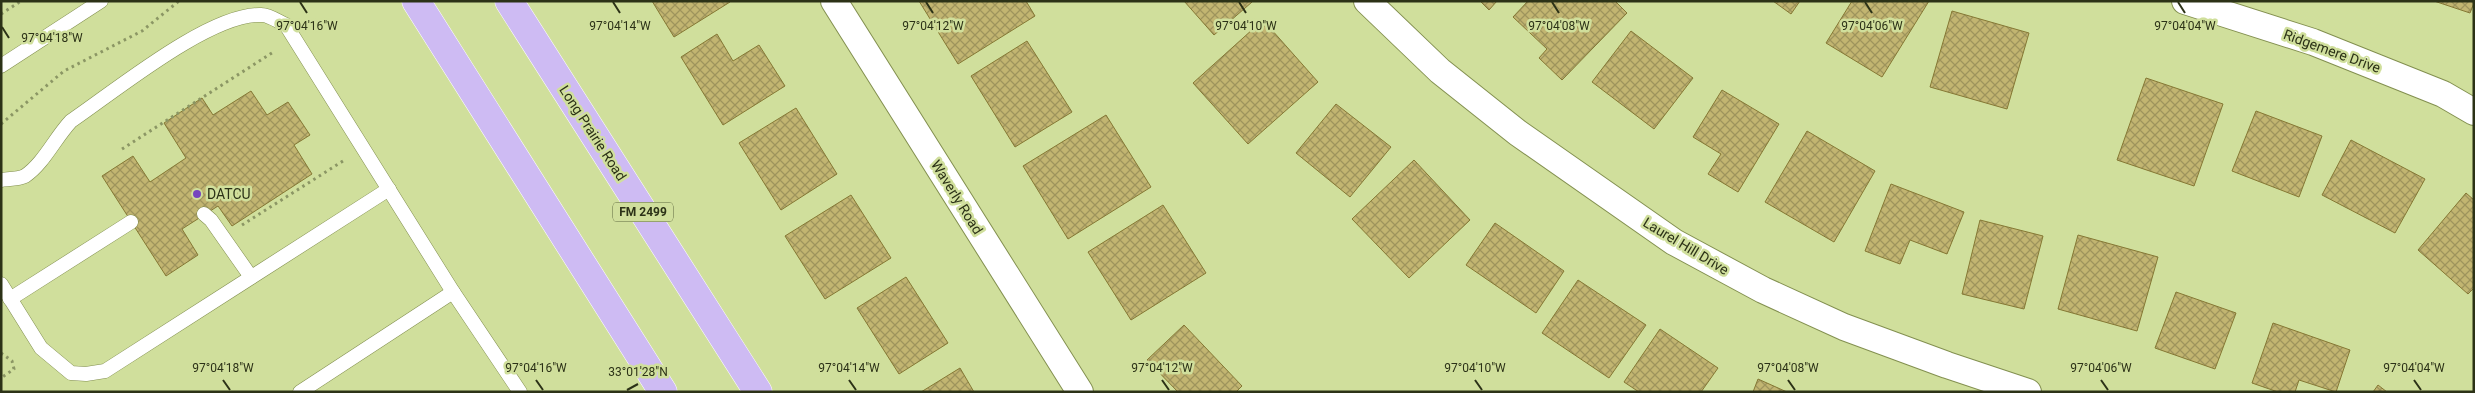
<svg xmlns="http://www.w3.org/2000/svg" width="2475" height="393" font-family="Roboto,sans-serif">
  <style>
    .building { fill: url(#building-cross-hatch); stroke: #857834 }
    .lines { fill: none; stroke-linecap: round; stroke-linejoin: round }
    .lane-casing { stroke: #839050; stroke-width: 15 }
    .street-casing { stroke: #839050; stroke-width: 28 }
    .primary-casing { stroke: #fff; stroke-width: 29 }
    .path { stroke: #8b9664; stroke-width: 3; stroke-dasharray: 2.5 4; stroke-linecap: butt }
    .lane { stroke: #fff; stroke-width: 14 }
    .street { stroke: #fff; stroke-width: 26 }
    .primary { stroke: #cebbf3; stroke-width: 28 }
    .ticks { fill: none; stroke: #2c3217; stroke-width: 2 }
    .poi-dot { fill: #7646be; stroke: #d0df9c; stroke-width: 2 }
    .labels { text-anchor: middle; stroke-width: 5; stroke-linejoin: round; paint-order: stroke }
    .shield { fill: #d0df9c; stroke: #5d663f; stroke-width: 1 }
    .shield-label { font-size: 12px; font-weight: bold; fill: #2c3217 }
    .street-label { font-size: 14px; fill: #2c3217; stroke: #d0df9c }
    .poi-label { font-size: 14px; fill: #2c3217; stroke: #d0df9c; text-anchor: start }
    .ticks-label { font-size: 12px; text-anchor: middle; fill: #2c3217; stroke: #d0df9c; stroke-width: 5; stroke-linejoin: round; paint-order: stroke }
  </style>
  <defs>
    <pattern id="building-cross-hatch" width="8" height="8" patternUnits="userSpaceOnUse" patternTransform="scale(1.25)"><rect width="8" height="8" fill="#c2b571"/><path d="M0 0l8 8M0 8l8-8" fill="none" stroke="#9e945c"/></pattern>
  </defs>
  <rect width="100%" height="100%" fill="#d0df9c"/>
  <g class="building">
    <path d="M652,1H729L730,2L674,37Z"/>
    <path d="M919,1H1026L1035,16L958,64Z"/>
    <path d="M1184,1H1251L1252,2L1214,35Z"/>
    <path d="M1480,1H1497L1489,10Z"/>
    <path d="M1528,1H1615L1627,13L1562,80L1539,58L1547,49L1513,17Z"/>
    <path d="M1773,1H1800L1791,14Z"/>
    <path d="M1852,1H1929L1882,77L1826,43Z"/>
    <path d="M2434,1H2474V3L2470,13Z"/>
    <path d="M1952,11L2029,33L2007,109L1930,87Z"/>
    <path d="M1263,20L1318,82L1248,144L1193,83Z"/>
    <path d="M1631,31L1693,78L1654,129L1592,82Z"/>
    <path d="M717,34L733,61L759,45L785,86L723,125L681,57Z"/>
    <path d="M1027,41L1072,112L1015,147L971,76Z"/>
    <path d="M2146,78L2223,104L2194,186L2117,160Z"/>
    <path d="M1722,90L1779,124L1738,192L1708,174L1721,154L1693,137Z"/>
    <path d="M251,91L267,115L288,102L310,135L294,145L312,174L232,226L218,206L182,229L198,255L166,276L102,176L133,156L150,182L186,158L164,123L202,98L213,115Z"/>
    <path d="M1336,104L1391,147L1350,197L1296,153Z"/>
    <path d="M796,108L837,174L781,210L739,143Z"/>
    <path d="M2256,111L2322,136L2299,197L2232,171Z"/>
    <path d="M1106,115L1151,187L1068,239L1023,166Z"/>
    <path d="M1807,131L1875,171L1834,242L1765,202Z"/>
    <path d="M2351,140L2425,179L2395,233L2322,195Z"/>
    <path d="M1414,160L1470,220L1409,278L1352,219Z"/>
    <path d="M1891,184L1964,212L1947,254L1910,240L1900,264L1865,251Z"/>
    <path d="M2466,193L2474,200V288L2468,294L2418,250Z"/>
    <path d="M851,195L891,258L825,299L785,236Z"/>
    <path d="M1163,205L1206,273L1131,320L1088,252Z"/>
    <path d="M1980,220L2043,236L2024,309L1962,294Z"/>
    <path d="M1495,223L1564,271L1536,313L1466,265Z"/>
    <path d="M2078,235L2158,257L2137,331L2058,309Z"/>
    <path d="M906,277L948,343L899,374L857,308Z"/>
    <path d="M1578,280L1646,325L1609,378L1542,333Z"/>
    <path d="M2176,292L2236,313L2215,369L2155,348Z"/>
    <path d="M2273,323L2350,350L2336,392L2299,380L2295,392H2278L2252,383Z"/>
    <path d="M1184,325L1242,386L1236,392H1178L1147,360Z"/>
    <path d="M1660,329L1718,368L1701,392H1639L1624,382Z"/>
    <path d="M960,368L974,392H921Z"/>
    <path d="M1758,379L1787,392H1753Z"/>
    <path d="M2378,385L2387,392H2373Z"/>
  </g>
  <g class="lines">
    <g class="lane-casing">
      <g id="lane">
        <path d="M1,66L101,1"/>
        <path d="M1,180C8,179 19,179 25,176C44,163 55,138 71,121C114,92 211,12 262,15C269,15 279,22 286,25L453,292"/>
        <path d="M204,214L211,220L251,277"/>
        <path d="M1,284L41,348L71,373L86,374L105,371L389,189"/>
        <path d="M10,299L131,222"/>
        <path d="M300,392L453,292L520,392"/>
      </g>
    </g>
    <g class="street-casing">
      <g id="street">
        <path d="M834,1L1080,392"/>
        <path d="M1367,1L1440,71L1518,133L1674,242L1763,290L1844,327L1947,365L2028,392"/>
        <path d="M2185,1L2313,42L2443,94L2474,112"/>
      </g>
    </g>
    <g class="primary-casing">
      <g id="primary">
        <path d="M416,1L663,392"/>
        <path d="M509,1L758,392"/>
      </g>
    </g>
    <g class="path">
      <path d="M1,14L21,1"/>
      <path d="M1,124L64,71L142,31L179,1"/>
      <path d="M122,149L275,51"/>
      <path d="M242,225L343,161"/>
      <path d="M1,353L12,361L14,369L1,378"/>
    </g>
    <use href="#lane" class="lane"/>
    <use href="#street" class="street"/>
    <use href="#primary" class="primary"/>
  </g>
  <path class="ticks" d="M300,2L307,13M613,2L620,13M926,2L933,13M1239,2L1246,13M1552,2L1559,13M1865,2L1872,13M2178,2L2185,13M2,27L9,38M223,380L230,390M536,380L543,390M849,380L856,390M1162,380L1169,390M1475,380L1482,390M1788,380L1795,390M2101,380L2108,390M2414,380L2421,390M627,390L638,384"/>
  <circle class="poi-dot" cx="197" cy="194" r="5"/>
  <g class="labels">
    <rect class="shield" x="613" y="202.5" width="60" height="19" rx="4"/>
    <g class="shield-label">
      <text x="643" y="216">FM 2499</text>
    </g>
    <g class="street-label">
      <text transform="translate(2332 51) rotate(20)" y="5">Ridgemere Drive</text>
      <text transform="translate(593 133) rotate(57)" y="5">Long Prairie Road</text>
      <text transform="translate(957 197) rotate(58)" y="5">Waverly Road</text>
      <text transform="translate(1686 246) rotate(31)" y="5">Laurel Hill Drive</text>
    </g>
    <g class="poi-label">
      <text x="207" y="199">DATCU</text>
    </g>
  </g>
  <g class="ticks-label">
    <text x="307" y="30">97°04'16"W</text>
    <text x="933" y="30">97°04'12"W</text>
    <text x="1246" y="30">97°04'10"W</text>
    <text x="1872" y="30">97°04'06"W</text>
    <text x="620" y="30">97°04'14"W</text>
    <text x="1559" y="30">97°04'08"W</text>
    <text x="2185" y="30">97°04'04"W</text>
    <text x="52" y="42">97°04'18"W</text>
    <text x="223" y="372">97°04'18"W</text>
    <text x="536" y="372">97°04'16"W</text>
    <text x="849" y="372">97°04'14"W</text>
    <text x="1162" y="372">97°04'12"W</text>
    <text x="1475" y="372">97°04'10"W</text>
    <text x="1788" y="372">97°04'08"W</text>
    <text x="2101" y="372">97°04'06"W</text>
    <text x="2414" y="372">97°04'04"W</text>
    <text x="638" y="376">33°01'28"N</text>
  </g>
  <rect width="2475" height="393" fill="none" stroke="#2c3217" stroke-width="5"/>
</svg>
